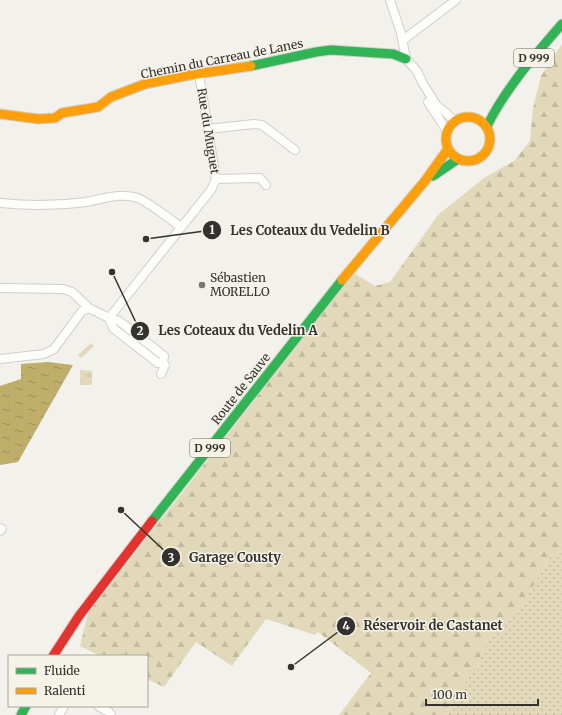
<svg xmlns="http://www.w3.org/2000/svg" width="562" height="715" font-family="Merriweather,serif">
  <style>
    .grass { fill: url(#grass-dots) }
    .forest { fill: url(#forest-firs) }
    .park { fill: url(#park-tufts) }
    .pitch { fill: #e2d9ba }
    .water { fill: url(#water-ripples) }
    .lines { fill: none; stroke-linecap: round; stroke-linejoin: round }
    .street-casing { stroke: #d0cfcb; stroke-width: 10 }
    .fast-casing { stroke: #d0cfcb; stroke-width: 11 }
    .slow-casing { stroke: #d0cfcb; stroke-width: 11 }
    .jam-casing { stroke: #d0cfcb; stroke-width: 11 }
    .street { stroke: #fdfdfc; stroke-width: 8 }
    .fast { stroke: #30b455; stroke-width: 9 }
    .slow { stroke: #ff9f0a; stroke-width: 9 }
    .jam { stroke: #e5322d; stroke-width: 9 }
    .poi-dot { fill: #767570; stroke: #f5f2e8; stroke-width: 1.5 }
    .labels { text-anchor: middle; stroke-width: 3; stroke-linejoin: round; paint-order: stroke }
    .shield { fill: #f5f2e8; stroke: #6d6c66; stroke-width: 1 }
    .shield-label { font-size: 11px; font-weight: bold; fill: #33322e }
    .street-label { font-size: 12px; fill: #33322e; stroke: #f5f2e8 }
    .poi-label { font-size: 12px; fill: #33322e; stroke: #f5f2e8; text-anchor: start }
    .leader { fill: none; stroke: #33322e; stroke-width: 1.5 }
    .callout-dot { fill: #33322e; stroke: #f5f2e8; stroke-width: 1.5 }
    .mark-label { font-size: 12px; text-anchor: middle; font-weight: bold; fill: #fff }
    .callout-label { font-size: 13px; text-anchor: middle; font-weight: bold; fill: #33322e; stroke: #f5f2e8; stroke-width: 3; stroke-linejoin: round; paint-order: stroke }
  </style>
  <defs>
    <pattern id="grass-dots" width="8" height="8" patternUnits="userSpaceOnUse"><rect width="8" height="8" fill="#e2d9ba"/><path d="M2 2h.1M6 6h.1" fill="none" stroke="#c2bba0" stroke-width="1.8" stroke-linecap="round"/></pattern>
    <pattern id="forest-firs" width="22" height="20" patternUnits="userSpaceOnUse"><rect width="22" height="20" fill="#e2d9ba"/><path d="M5 1l3.5 6h-7zM16 11l3.5 6h-7z" fill="#c2bba0"/></pattern>
    <pattern id="park-tufts" width="24" height="20" patternUnits="userSpaceOnUse"><rect width="24" height="20" fill="#e2d9ba"/><path d="M3 7l-1-3M5 7V3M7 7l1-3M15 17l-1-3M17 17v-4M19 17l1-3" fill="none" stroke="#c2bba0"/></pattern>
    <pattern id="water-ripples" width="26" height="14" patternUnits="userSpaceOnUse"><rect width="26" height="14" fill="#bfae6a"/><path d="M2 4q2-2 4 0t4 0M15 11q2-2 4 0t4 0" fill="none" stroke="#9c8e58"/></pattern>
  </defs>
  <rect width="100%" height="100%" fill="#f2f1eb"/>
  <path class="grass" d="M562,550V715H446L468,678L478,669L480,656L490,638L517,614L550,557Z"/>
  <path class="forest" d="M562,44V550L550,557L517,614L490,638L480,656L478,669L468,678L446,715H339L371,673L318,632L315,635L266,619L232,666L196,642L164,687L147,679V656H101L80,646L88,613L354,273L375,286L390,282L439,214L484,178L514,161L530,141L533,108L541,76Z"/>
  <path class="park" d="M80,370L92,371V385H80Z"/>
  <path class="pitch" d="M91,343L94,346L81,358L78,355Z"/>
  <path class="water" d="M48,362L73,365L18,462L0,465V386L21,379V364Z"/>
  <g class="lines">
    <g class="street-casing">
      <g id="street">
        <path d="M390,0L401,33L406,59L417,71L422,82L437,106L445,112L455,121"/>
        <path d="M403,40L456,0"/>
        <path d="M428,102L447,131"/>
        <path d="M208,129L254,124L262,125L295,150"/>
        <path d="M216,179L260,178L266,185"/>
        <path d="M0,203C29,206 57,206 86,202C103,199 121,192 138,198C153,205 168,218 181,227"/>
        <path d="M0,288L63,289L72,292L89,308"/>
        <path d="M109,318L211,190L216,179L199,74"/>
        <path d="M109,318L113,328L158,363H163"/>
        <path d="M0,359L44,354L54,349L82,311L89,308L109,318L119,321L164,356L163,363L165,365L161,374"/>
        <path d="M0,528L2,529L0,531"/>
        <path d="M98,706L109,712L111,715"/>
        <path d="M59,715L64,706"/>
      </g>
    </g>
    <g class="fast-casing">
      <g id="fast">
        <path d="M251,66L316,52L331,50L393,54L406,59"/>
        <path d="M487,126C506,88 534,56 562,24"/>
        <path d="M433,176L458,159"/>
        <path d="M152,521L342,280"/>
        <path d="M21,715L26,706"/>
      </g>
    </g>
    <g class="slow-casing">
      <g id="slow">
        <path d="M0,114L38,119L55,118L62,113L98,107L111,97L145,84L190,75L251,66"/>
        <circle cx="468" cy="139" r="22"/>
        <path d="M342,280L425,181L448,149"/>
      </g>
    </g>
    <g class="jam-casing">
      <path id="jam" d="M53,656L79,616L152,521"/>
    </g>
    <use href="#street" class="street"/>
    <use href="#fast" class="fast"/>
    <use href="#slow" class="slow"/>
    <use href="#jam" class="jam"/>
  </g>
  <circle class="poi-dot" cx="202" cy="285" r="4"/>
  <g class="labels">
    <g class="shield">
      <rect x="514" y="49" width="40" height="18" rx="3"/>
      <rect x="190" y="439" width="40" height="18" rx="3"/>
    </g>
    <g class="shield-label">
      <text x="534" y="62">D 999</text>
      <text x="210" y="452">D 999</text>
    </g>
    <g class="street-label">
      <text transform="translate(222 59) rotate(-11)" y="4">Chemin du Carreau de Lanes</text>
      <text transform="translate(208 131) rotate(81)" y="4">Rue du Muguet</text>
      <text transform="translate(241 389) rotate(-52)" y="4">Route de Sauve</text>
    </g>
    <g class="poi-label">
      <text x="210" y="282">Sébastien<tspan x="210" dy="14">MORELLO</tspan></text>
    </g>
  </g>
  <path class="leader" d="M146 239L212 230M112 272L140 331M121 510L171 557M291 667L346 626"/>
  <g class="callout-dot">
    <circle cx="146" cy="239" r="4"/>
    <circle cx="112" cy="272" r="4"/>
    <circle cx="121" cy="510" r="4"/>
    <circle cx="291" cy="667" r="4"/>
    <circle cx="212" cy="230" r="10"/>
    <circle cx="140" cy="331" r="10"/>
    <circle cx="171" cy="557" r="10"/>
    <circle cx="346" cy="626" r="10"/>
  </g>
  <g class="mark-label">
    <text x="212" y="234">1</text>
    <text x="140" y="335">2</text>
    <text x="171" y="562">3</text>
    <text x="346" y="630">4</text>
  </g>
  <g class="callout-label">
    <text x="310" y="235">Les Coteaux du Vedelin B</text>
    <text x="238" y="335">Les Coteaux du Vedelin A</text>
    <text x="235" y="562">Garage Cousty</text>
    <text x="433" y="630">Réservoir de Castanet</text>
  </g>
  <rect x="8" y="655" width="140" height="52" fill="#f5f2e8" stroke="#a7a59e"/>
  <rect x="16" y="668" width="20" height="6" fill="#30b455" stroke="#a7a59e"/>
  <text x="44" y="675" font-size="12" fill="#33322e">Fluide</text>
  <rect x="16" y="688" width="20" height="6" fill="#ff9f0a" stroke="#a7a59e"/>
  <text x="44" y="695" font-size="12" fill="#33322e">Ralenti</text>
  <path d="M426 699v6h112v-6" fill="none" stroke="#33322e" stroke-width="2"/>
  <text x="432" y="699" font-size="12" fill="#33322e" stroke="#f5f2e8" stroke-width="3" paint-order="stroke">100 m</text>
</svg>
